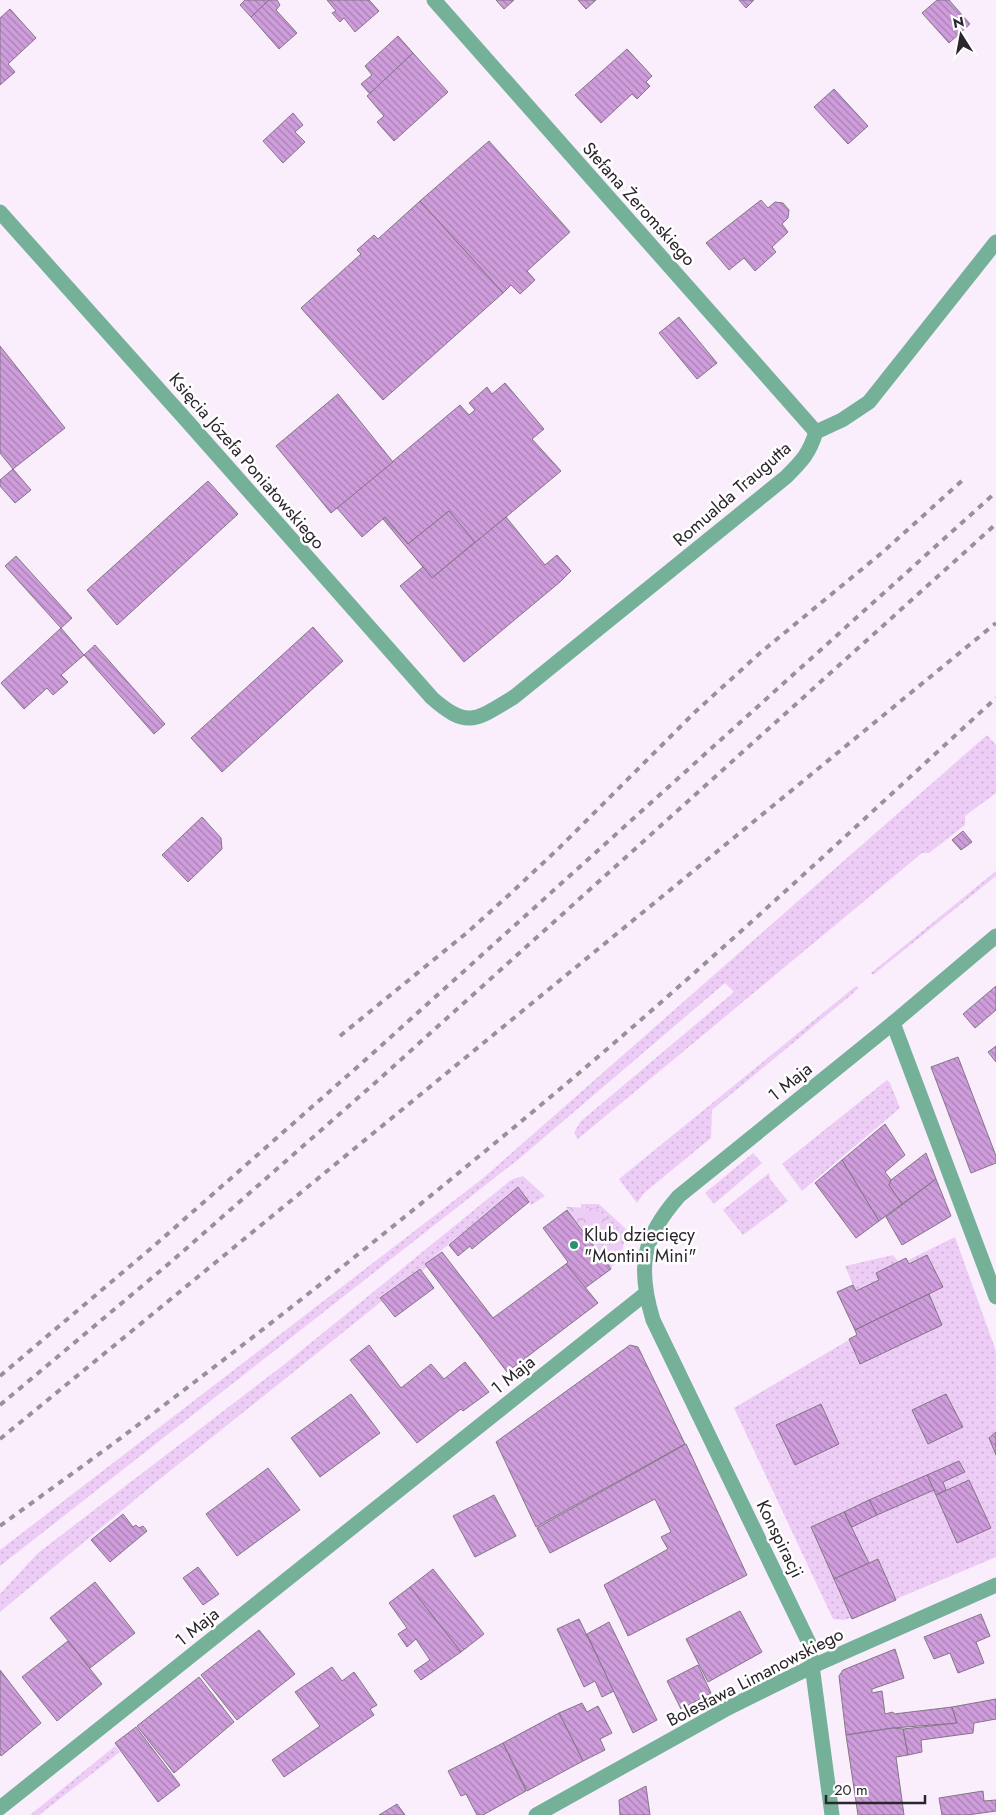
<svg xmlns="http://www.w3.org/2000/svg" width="996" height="1815" font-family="Jost,sans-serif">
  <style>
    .grass { fill: url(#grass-dots) }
    .park { fill: url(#park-crowns) }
    .building { fill: url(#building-back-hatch); stroke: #837686 }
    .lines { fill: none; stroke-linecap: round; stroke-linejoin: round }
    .street { stroke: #75b198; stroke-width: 15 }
    .rail { stroke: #99909b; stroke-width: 4; stroke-dasharray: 6 6; stroke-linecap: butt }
    .poi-dot { fill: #2a916e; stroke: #fff; stroke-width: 2 }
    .labels { text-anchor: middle; stroke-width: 5; stroke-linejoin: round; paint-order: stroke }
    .street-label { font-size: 18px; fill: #2b252c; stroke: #fff }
    .poi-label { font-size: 18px; fill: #2b252c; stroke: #fff; text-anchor: start }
  </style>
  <defs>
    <pattern id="grass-dots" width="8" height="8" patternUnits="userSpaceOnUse" patternTransform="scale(1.25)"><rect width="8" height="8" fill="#edcdf6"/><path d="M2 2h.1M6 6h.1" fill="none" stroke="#cbb0d3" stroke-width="1.8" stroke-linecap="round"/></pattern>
    <pattern id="park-crowns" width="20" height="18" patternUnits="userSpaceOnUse" patternTransform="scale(1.25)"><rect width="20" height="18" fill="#edcdf6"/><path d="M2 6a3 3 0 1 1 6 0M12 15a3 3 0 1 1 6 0" fill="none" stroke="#cbb0d3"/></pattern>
    <pattern id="building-back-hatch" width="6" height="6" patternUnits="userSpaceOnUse" patternTransform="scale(1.25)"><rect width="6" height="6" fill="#cf9ddc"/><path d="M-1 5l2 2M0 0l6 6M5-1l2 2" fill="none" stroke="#a880b3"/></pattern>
  </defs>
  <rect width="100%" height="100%" fill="#faeefd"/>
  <g class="grass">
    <path d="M987,735L996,745V793L965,816V825L929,853H922L578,1139L574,1133L580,1122L734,992L725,983L520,1158L0,1566V1550L482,1179Z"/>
    <path d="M996,871V876L873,975L871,973Z"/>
    <path d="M856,986L858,988L851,995L712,1110L711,1138L644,1193L637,1203L619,1179Z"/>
    <path d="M887,1080L890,1083L900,1108L802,1191L782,1164Z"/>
    <path d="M753,1153L762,1163L714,1204L705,1193Z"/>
    <path d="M769,1173L770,1179L788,1201L743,1235L723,1210Z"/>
    <path d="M523,1176L545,1196L531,1205L518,1187L425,1264L427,1267L422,1271L420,1268L380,1298L382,1301L155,1483L0,1612V1594L38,1553L286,1363L511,1180Z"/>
    <path d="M581,1204H599L627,1230L620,1260L615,1261L618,1257L581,1208Z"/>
    <path d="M955,1237L996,1351V1557L851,1618L844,1620L833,1619L734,1408L857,1335L837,1293L853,1285L845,1266L893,1255L900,1264Z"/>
    <path d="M115,1746L120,1752L39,1815H30Z"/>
  </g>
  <path class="park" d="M566,1207L595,1208L621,1233L618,1257L611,1269Z"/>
  <g class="building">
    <path d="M245,0H269L251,17L240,5Z"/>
    <path d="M269,0H277L280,5L276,10L297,33L279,49L251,17Z"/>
    <path d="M327,0H369L379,11L355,32L344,18L340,22L332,13L336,11Z"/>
    <path d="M496,0H514L504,9Z"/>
    <path d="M578,0H596L586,9Z"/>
    <path d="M739,0H754L746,8Z"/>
    <path d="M937,0H949L970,24L949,43L922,13Z"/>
    <path d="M10,9L36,38L8,64L15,72L0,85V18Z"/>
    <path d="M398,36L413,53L370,94L361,84L372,75L365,66Z"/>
    <path d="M627,49L652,76L646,82L650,86L637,99L632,94L601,123L575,95Z"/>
    <path d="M413,53L448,92L394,141L377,122L384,116L367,96Z"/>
    <path d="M834,89L868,126L848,144L814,107Z"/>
    <path d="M293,113L303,125L295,132L305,142L283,163L263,141Z"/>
    <path d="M489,141L570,232L527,271L535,280L520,294L511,285L503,293L420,201Z"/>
    <path d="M761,200L768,208L775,202L783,203L789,210L788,218L782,224L788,232L772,247L776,252L755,271L744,258L729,270L706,243Z"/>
    <path d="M420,201L503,293L383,400L301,308L361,254L357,250L374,235L378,239Z"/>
    <path d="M679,317L717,363L697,379L659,333Z"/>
    <path d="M0,346L65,428L13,469L0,453Z"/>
    <path d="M505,383L544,429L532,439L561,471L475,543L449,511L408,544L385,517L362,537L337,508L460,405L469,415L475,410L469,403L487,387L492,394Z"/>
    <path d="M338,394L393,462L331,513L276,446Z"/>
    <path d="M13,469L31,490L15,503L0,486V480Z"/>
    <path d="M208,481L238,514L117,625L87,590Z"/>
    <path d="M449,511L475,542L432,578L383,519L385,517L408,544Z"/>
    <path d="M506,517L545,565L557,555L571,571L560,582L464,662L400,586L423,567L432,578Z"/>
    <path d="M16,556L72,618L61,628L5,566Z"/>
    <path d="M313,627L343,661L222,772L191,738Z"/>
    <path d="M61,628L84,655L61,675L68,682L53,695L47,688L24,709L1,683Z"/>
    <path d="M95,645L165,724L154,734L84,655Z"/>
    <path d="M202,817L221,838L222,849L188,882L162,855Z"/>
    <path d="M963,831L972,842L961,850L952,840Z"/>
    <path d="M996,986V1010L975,1028L963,1014Z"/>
    <path d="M996,1046V1062L988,1052Z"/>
    <path d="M958,1057L996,1156V1163L971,1173L931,1067Z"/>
    <path d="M885,1124L905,1155L885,1172L891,1180L889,1185L902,1204L879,1221L842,1160Z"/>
    <path d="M926,1153L936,1179L902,1204L889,1185L891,1180Z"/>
    <path d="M842,1160L879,1221L856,1238L815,1183Z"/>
    <path d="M936,1179L951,1216L902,1245L886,1217Z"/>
    <path d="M518,1187L529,1202L472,1249L470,1246L458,1256L449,1245Z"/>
    <path d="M567,1210L611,1269L585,1288L566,1264L568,1262L543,1228Z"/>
    <path d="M442,1252L493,1318L566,1264L598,1303L507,1372L425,1264Z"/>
    <path d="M927,1255L943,1287L855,1330L837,1292L853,1285L856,1291L879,1280L876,1273L906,1258L909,1264Z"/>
    <path d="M420,1269L434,1288L395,1317L380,1298Z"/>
    <path d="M929,1294L942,1325L860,1364L849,1339L857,1335L855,1330Z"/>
    <path d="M369,1345L401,1388L431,1364L444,1379L465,1362L489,1392L463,1411L461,1409L417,1443L350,1360Z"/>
    <path d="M630,1345L638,1347L685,1444L536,1527L496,1442Z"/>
    <path d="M351,1394L380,1433L320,1477L291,1438Z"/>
    <path d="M946,1394L963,1427L928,1444L912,1410Z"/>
    <path d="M821,1404L839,1444L795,1465L776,1425Z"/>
    <path d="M996,1432V1455L989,1438Z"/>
    <path d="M686,1444L747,1575L628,1636L604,1585L668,1549L661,1537L671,1532L655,1499L550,1553L537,1528Z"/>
    <path d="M959,1461L965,1472L943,1482L946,1490L936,1495L927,1475Z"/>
    <path d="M268,1468L300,1510L237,1556L206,1514Z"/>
    <path d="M927,1475L934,1490L877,1515L869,1500Z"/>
    <path d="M969,1480L991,1528L957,1543L936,1495Z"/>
    <path d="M494,1495L516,1536L475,1557L453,1516Z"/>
    <path d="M869,1500L877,1515L852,1527L844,1512Z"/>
    <path d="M844,1512L869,1563L834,1579L811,1527Z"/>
    <path d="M123,1514L133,1527L136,1525L139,1528L143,1526L147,1531L110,1562L91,1540Z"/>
    <path d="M878,1559L896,1600L852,1619L834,1579Z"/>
    <path d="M198,1567L219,1594L203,1605L183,1578Z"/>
    <path d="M433,1569L484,1634L461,1652L410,1587Z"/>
    <path d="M95,1582L135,1633L90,1668L50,1618Z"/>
    <path d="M410,1587L461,1652L421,1680L414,1671L430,1660L416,1639L407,1647L398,1634L407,1628L389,1603Z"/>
    <path d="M740,1611L762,1652L708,1682L686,1639Z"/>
    <path d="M981,1614L990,1636L976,1642L984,1663L958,1673L950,1653L934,1659L924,1637Z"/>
    <path d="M579,1619L614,1691L602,1697L595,1681L584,1687L557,1629Z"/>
    <path d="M609,1622L657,1720L633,1733L587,1634Z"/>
    <path d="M259,1630L295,1674L237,1720L201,1675Z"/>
    <path d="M68,1641L102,1684L57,1721L22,1677Z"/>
    <path d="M895,1649L904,1678L872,1689V1693L882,1691L885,1714L893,1712L894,1714L952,1707L957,1723L893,1728L846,1735L839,1676L843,1670Z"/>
    <path d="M698,1665L711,1693L681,1709L667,1681Z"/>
    <path d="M332,1667L342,1681L354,1672L377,1705L370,1709L374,1715L284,1777L272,1760L320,1726L295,1692Z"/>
    <path d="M0,1670L41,1723L1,1756L0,1754Z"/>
    <path d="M199,1677L234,1722L174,1773L137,1726Z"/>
    <path d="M996,1699V1719L974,1723L973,1733L921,1740L922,1752L908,1755L903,1729L957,1723L952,1707Z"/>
    <path d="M582,1703L587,1712L598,1706L612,1733L600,1739L605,1750L583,1761L559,1713Z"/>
    <path d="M559,1713L583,1761L527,1791L503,1743Z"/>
    <path d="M136,1727L180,1785L158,1802L115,1743Z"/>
    <path d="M893,1728L903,1729L908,1755L896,1757L904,1815H858L846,1735Z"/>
    <path d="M503,1743L526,1791L483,1815H477L466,1794L461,1796L448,1771Z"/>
    <path d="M646,1786L650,1815H620L619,1800Z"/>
    <path d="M983,1791L984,1801L996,1800V1811L967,1815H942L939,1798Z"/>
    <path d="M397,1804L405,1815H379Z"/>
  </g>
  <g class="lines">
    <g class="street">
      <path d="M434,0L816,432"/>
      <path d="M0,212L187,421L432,698C468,730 477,719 514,697L786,477C802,461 809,454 816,432L842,420L869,402L996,242"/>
      <path d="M893,1023L996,1297"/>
      <path d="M0,1808L645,1294"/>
      <path d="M536,1815L728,1708L813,1666L996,1585"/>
      <path d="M832,1815L809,1643L653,1320C637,1267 642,1238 679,1196L893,1023L996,936"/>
    </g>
    <g class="rail">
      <path d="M340,1036L469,931L511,893L558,849L695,712L760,653L884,551L965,478"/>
      <path d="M0,1376L155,1245L363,1062L996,492"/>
      <path d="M0,1405L172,1261L376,1082L996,524"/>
      <path d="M0,1439L996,623"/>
      <path d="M0,1526C49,1490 99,1455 147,1418C288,1312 425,1202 560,1089C709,964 852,830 996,698"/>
    </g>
  </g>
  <circle class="poi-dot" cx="574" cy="1245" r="5"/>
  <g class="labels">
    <g class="street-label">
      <text transform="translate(639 204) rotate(48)" y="6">Stefana Żeromskiego</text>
      <text transform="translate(247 461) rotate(49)" y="6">Księcia Józefa Poniatowskiego</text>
      <text transform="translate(732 494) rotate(-41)" y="6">Romualda Traugutta</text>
      <text transform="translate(790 1082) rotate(-39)" y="6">1 Maja</text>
      <text transform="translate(513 1375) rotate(-39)" y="6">1 Maja</text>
      <text transform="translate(780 1539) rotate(64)" y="6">Konspiracji</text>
      <text transform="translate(197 1627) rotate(-39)" y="6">1 Maja</text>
      <text transform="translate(755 1677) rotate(-27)" y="6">Bolesława Limanowskiego</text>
    </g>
    <g class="poi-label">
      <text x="584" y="1241">Klub dziecięcy<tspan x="584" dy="21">"Montini Mini"</tspan></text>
    </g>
  </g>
  <g transform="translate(961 35) rotate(349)" stroke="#ffffff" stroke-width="4" paint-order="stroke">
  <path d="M0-4L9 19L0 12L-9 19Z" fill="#2b252c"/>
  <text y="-8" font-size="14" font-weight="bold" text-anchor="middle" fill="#2b252c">N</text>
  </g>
  <path d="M826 1795v8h99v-8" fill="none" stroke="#2b252c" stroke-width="2.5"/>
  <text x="834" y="1795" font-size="15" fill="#2b252c" stroke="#ffffff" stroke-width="4" paint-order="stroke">20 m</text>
</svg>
